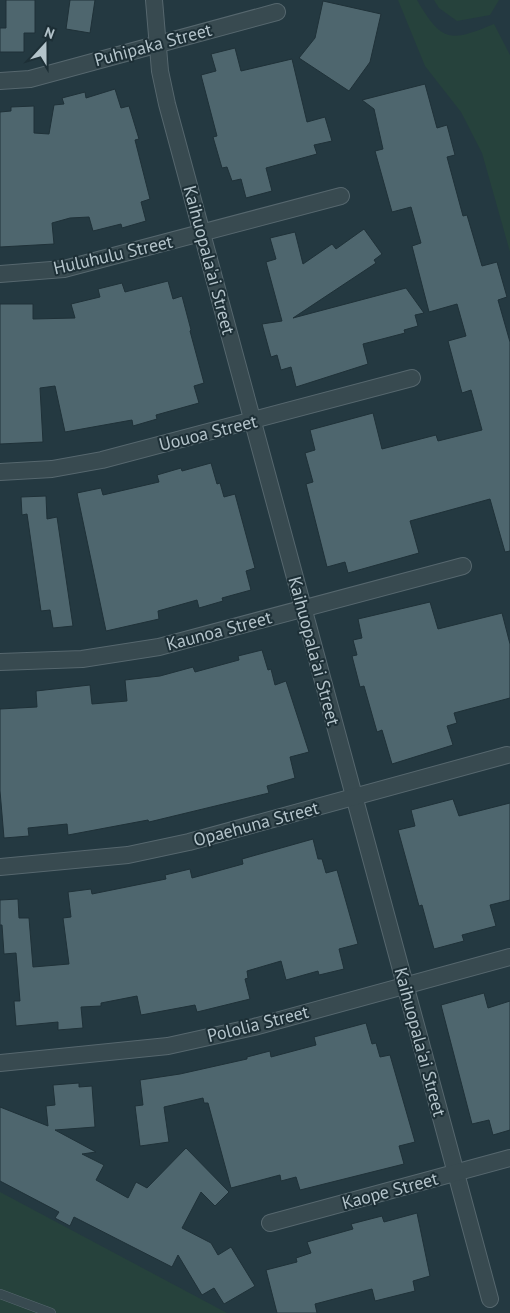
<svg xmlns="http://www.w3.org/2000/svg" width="510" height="1313" font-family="'PT Sans',sans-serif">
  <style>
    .green { fill: #26423c }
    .building { fill: #4e666e; stroke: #1f3138 }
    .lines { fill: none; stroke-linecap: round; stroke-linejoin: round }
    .lane-casing { stroke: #56676e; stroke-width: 10 }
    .street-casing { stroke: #56676e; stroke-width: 18 }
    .lane { stroke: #384a50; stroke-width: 9 }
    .street { stroke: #384a50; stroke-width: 16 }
    .labels { text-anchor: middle; stroke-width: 4; stroke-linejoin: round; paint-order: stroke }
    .street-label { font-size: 18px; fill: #b4c4cb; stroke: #1d2f36 }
  </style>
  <rect width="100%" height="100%" fill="#243941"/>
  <g class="green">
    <path d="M398,0H417C442,43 450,42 494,24L510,55V252L482,153L461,112L425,66Z"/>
    <path d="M434,0H499L490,15L457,21L439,8Z"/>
    <path d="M0,1192L227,1313H0Z"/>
  </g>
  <g class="building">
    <path d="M6,0H35V33H24V52H0V28H6Z"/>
    <path d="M70,0H95L90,33L66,29Z"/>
    <path d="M323,1L381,14L370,62L349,91L299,58L315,38Z"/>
    <path d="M235,48L241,71L292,59L307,122L325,117L332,141L314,145L317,154L266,168L272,191L246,198L241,179L232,181L227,167L222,168L213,137L217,136L201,75L216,71L211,54Z"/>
    <path d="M425,84L437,128L447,125L455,155L447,157L463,216L467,215L482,266L497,262L507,297L498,300L510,342V551L505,552L490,499L410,521L419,553L348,573L345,562L327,567L306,484L313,482L305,453L315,450L310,430L373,413L382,449L436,435L438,441L482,430L471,390L462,393L448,341L466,336L457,304L429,312L412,246L421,243L411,207L392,212L375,151L383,149L374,109L362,100Z"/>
    <path d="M115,89L121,108L129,106L139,139L135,140L150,199L141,202L146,221L122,228L121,224L93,231L89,217L70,218L52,223L54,244L0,247V112L11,111V107L34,106V133L49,134L54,105L64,104L62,98L85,92L86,98Z"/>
    <path d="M364,229L382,254L374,260L376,263L293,318L406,288L424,313L415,315L418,326L404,330L405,333L363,344L368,364L296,387L291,367L281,370L277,355L271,357L262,324L282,321L266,262L276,259L270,238L295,232L303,264L332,244L336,249Z"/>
    <path d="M168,281L173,299L182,296L191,330L190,331L204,383L194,386L199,403L156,415L157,419L133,426L132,420L65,432L55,386L40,388L43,442L0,444V304H33V319L75,318L71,304L100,297L98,289L122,283L125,292Z"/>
    <path d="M211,463L217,484L220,483L224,497L235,494L255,568L246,571L251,590L222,598L223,601L199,608L197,600L158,611L159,619L106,631L77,493L101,488L103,495L159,482L157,475L181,468L182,471Z"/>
    <path d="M46,496L47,519L57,517L73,626L53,628L50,610L41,611L27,514L22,515L21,497Z"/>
    <path d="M430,602L438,629L502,613L510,644V698L454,713L457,723L447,726L453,745L392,764L382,730L377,732L364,686L360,687L352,656L357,655L353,640L362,638L358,619Z"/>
    <path d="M262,650L268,670L271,669L275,685L286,681L309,752L290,757L295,778L267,786L269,793L149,822L148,820L68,835L67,824L28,828L29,836L4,838L0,791V709L37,707L36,691L90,685L92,704L127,701L125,680L160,676L193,667L195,672L239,660L238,656Z"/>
    <path d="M453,799L459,816L510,803V900L490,905L496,926L462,935L464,941L434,949L422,905L419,906L398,830L415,826L411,810Z"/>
    <path d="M313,839L318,859H322L326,873L337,870L358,944L339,949L344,969L319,975L318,971L286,980L281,961L247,971L248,978L245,979L250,999L197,1012L195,1005L141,1015L137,996L101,1003V1006L81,1007L83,1028L58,1030V1022L16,1026L14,1001H20L16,953L4,954L2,925H0V900L18,899L19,918H29L33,967L69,964L63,918L71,917L68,892L91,889L92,894L166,879L165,875L190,869L192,878L243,864L242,859Z"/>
    <path d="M484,993L488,1008L510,1001V1130L493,1135L489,1120L472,1124L441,1005Z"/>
    <path d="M366,1023L372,1044L376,1043L380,1057L390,1055L415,1142L399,1146L404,1164L300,1190L296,1177L281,1181L280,1175L231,1188L208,1103H204L203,1098L164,1107L169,1142L140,1146L135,1106L143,1105L140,1080L180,1074L247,1059V1057L270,1051L271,1057L316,1045L314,1037Z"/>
    <path d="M79,1083V1087L92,1086L95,1127L55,1130L96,1152L82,1154L104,1165L96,1180L128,1198L136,1182L147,1188L186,1148L229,1192L215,1206L201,1192L182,1228L211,1243L218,1255L231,1247L255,1286L224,1304L214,1288L202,1295L178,1255L172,1267L74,1217L70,1226L55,1218L59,1212L0,1181V1107L48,1126L46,1106L55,1105L53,1085Z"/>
    <path d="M417,1213L430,1276L413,1281L415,1291L375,1301L372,1289L315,1304L317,1313H277L266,1270L297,1262L296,1258L311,1253L307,1242L353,1229L351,1224L382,1216L384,1222Z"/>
  </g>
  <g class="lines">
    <g class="lane-casing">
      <path id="lane" d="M0,1294L51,1313"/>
    </g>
    <g class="street-casing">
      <g id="street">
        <path d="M154,0L160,71L167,104L490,1299"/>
        <path d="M0,81L30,79L277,12"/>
        <path d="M0,274L64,269L341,196"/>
        <path d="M0,472L52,469L102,460L412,378"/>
        <path d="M0,662L82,659L159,647L463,566"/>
        <path d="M0,867L128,855L189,842L507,755"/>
        <path d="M0,1063L168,1046L254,1027L510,957"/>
        <path d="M270,1223L510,1158"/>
      </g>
    </g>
    <use href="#lane" class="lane"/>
    <use href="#street" class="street"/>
  </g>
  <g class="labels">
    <g class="street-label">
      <text transform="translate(153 45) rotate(-15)" y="6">Puhipaka Street</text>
      <text transform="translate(113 255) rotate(-13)" y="6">Huluhulu Street</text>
      <text transform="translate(209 260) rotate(75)" y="6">Kaihuopala'ai Street</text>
      <text transform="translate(208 433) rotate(-14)" y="6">Uouoa Street</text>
      <text transform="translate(219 631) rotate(-15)" y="6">Kaunoa Street</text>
      <text transform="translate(314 651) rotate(75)" y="6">Kaihuopala'ai Street</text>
      <text transform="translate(256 824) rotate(-15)" y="6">Opaehuna Street</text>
      <text transform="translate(258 1024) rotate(-14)" y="6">Pololia Street</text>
      <text transform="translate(420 1042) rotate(75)" y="6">Kaihuopala'ai Street</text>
      <text transform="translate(390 1191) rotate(-15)" y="6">Kaope Street</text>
    </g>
  </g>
  <g transform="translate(45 45) rotate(21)" stroke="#1d2f36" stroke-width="4" paint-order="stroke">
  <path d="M0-4L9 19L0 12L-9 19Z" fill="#b4c4cb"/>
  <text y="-8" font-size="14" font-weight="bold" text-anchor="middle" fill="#b4c4cb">N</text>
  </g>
</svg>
